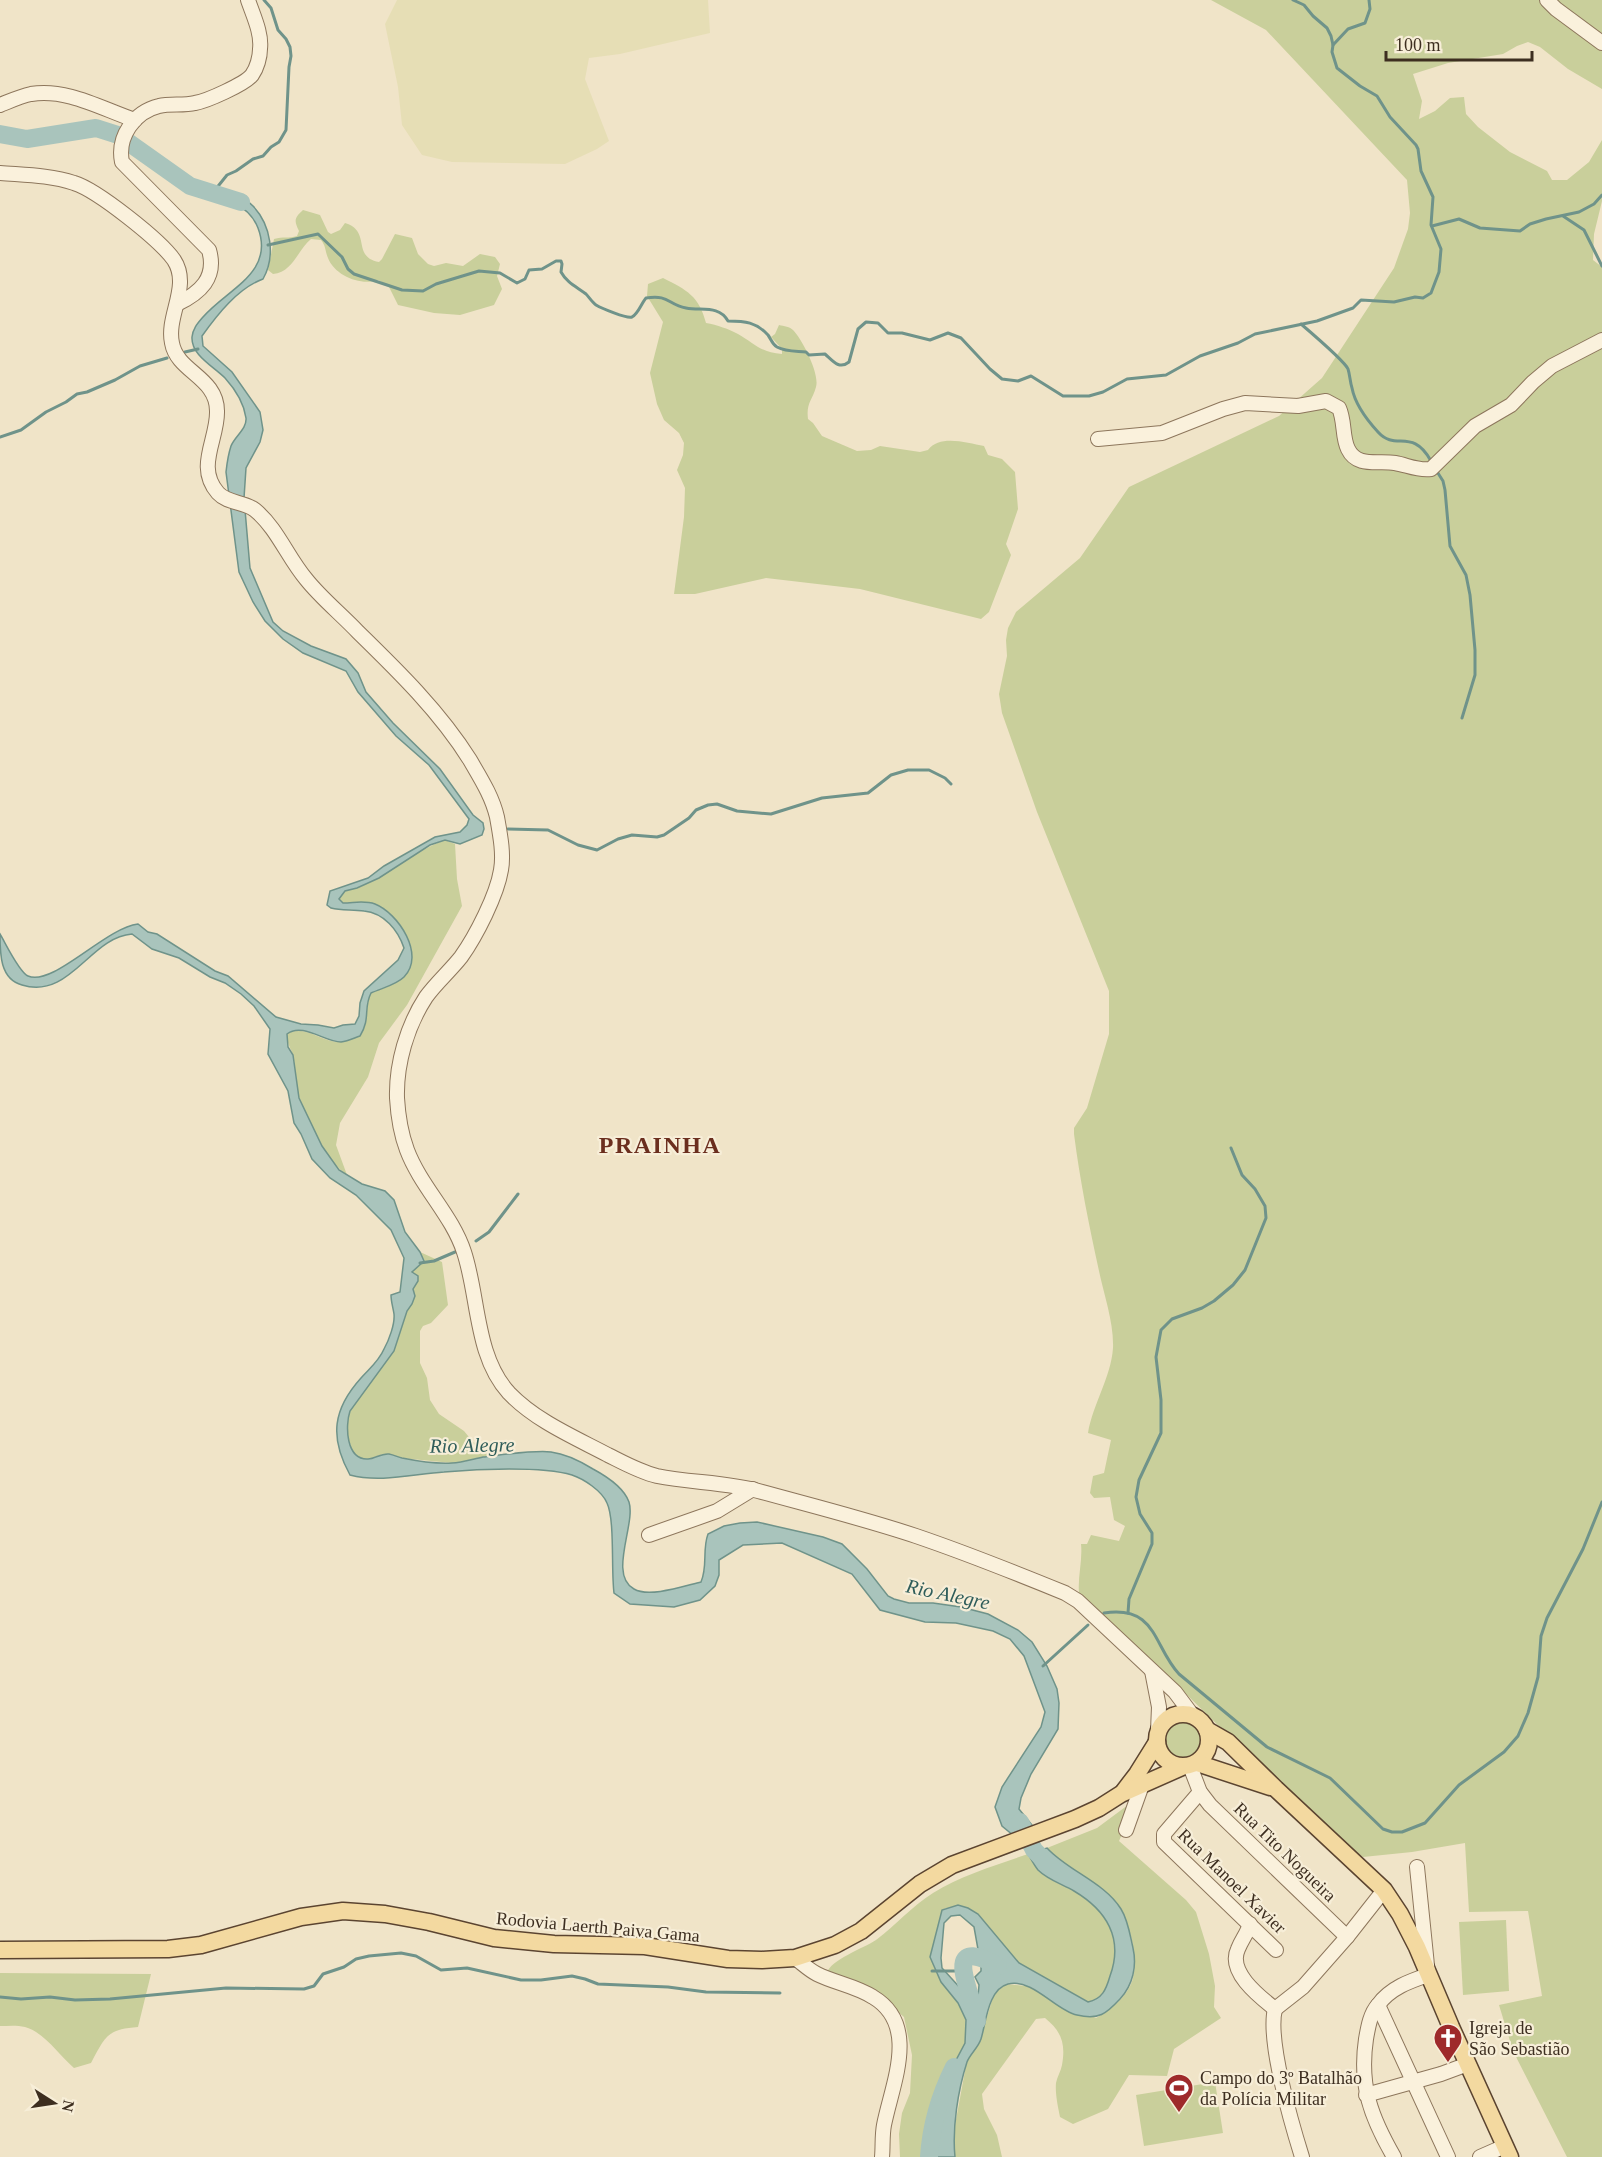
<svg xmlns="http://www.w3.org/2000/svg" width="1602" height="2157" font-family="'Times New Roman',serif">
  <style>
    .farmland { fill: #e6deb5 }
    .green { fill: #c9cf9b }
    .water { fill: #a9c4bc; stroke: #6f938a; stroke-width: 1.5; fill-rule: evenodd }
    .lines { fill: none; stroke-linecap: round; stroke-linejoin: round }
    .stream { stroke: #6f938a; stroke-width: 3 }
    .river { stroke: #a9c4bc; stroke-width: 18 }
    .minor-casing { stroke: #8d765c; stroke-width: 16 }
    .major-casing { stroke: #5b4430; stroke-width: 19 }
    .minor { stroke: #faf1dc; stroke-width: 14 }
    .major { stroke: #f3d9a0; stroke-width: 16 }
    .labels { text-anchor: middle; stroke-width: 4.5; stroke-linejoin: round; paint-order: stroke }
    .street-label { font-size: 18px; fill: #3d2e20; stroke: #f7eed8 }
    .poi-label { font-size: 18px; fill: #3d2e20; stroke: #f7eed8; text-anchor: start }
    .water-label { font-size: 20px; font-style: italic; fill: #2f5d5a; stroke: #f7eed8 }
    .district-label { font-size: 24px; font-weight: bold; letter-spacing: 1.5px; fill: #6b2e1e; stroke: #f7eed8 }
  </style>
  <rect width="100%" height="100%" fill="#f0e4c8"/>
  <path class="farmland" d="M397,0H708L710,33L620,54L589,58L585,79L609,141L597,149L565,164L452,162L422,155L402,125L398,87L385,24Z"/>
  <g class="green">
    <path d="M1211,0H1602V89L1568,69L1540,47L1528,42L1517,46L1503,54L1448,63L1413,74L1422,101L1419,119L1435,111L1450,98L1464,97L1466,114L1478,127L1510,152L1547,171L1552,180H1567L1589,162L1602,140V201L1594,234L1593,260L1602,267V2157H1567L1513,2051L1499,2005L1542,1996L1528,1911L1469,1912L1465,1843L1412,1852L1363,1857L1333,1838L1183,1691L1080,1599C1076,1582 1083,1562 1081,1544H1087L1091,1535L1119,1541L1125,1526L1114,1520L1110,1497L1094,1498L1090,1493L1093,1476L1104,1473L1111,1440L1088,1433C1093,1404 1111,1377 1113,1348C1114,1323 1104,1295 1099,1271C1089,1225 1080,1181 1074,1134V1128L1087,1108L1109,1034V991L1037,812L1002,713L999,694L1007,656L1006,640L1008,628L1016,612L1080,558L1129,487L1279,416L1322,378L1394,268L1408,229L1410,213L1407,180L1266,30Z"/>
    <path d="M303,210L320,215L328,232L331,234L340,230L345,223C372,231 351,257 379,262L382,259L395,234L412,238L418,254L428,264L434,266L446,263L463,266L480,254L495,257L500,264L497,276L502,289L494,305L460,315L434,313L398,305L388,285L378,280C361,286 335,276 328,258C325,251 326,246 321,240L311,239C297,251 293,272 273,274L268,270L274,239C283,236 289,239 297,236L299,231C294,221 294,218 303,210Z"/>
    <path d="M663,278C687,290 699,296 706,323C717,325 729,329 738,334C754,343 761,353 782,354V349L771,337L775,334L779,325C784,326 790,327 793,330C802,339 820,374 816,387C812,401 806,403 808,419L813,423L822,436L857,451L871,450L880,446L920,452L928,450C940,434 967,443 984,446L988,455L1002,459L1015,472L1018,509L1006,544L1011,555L989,612L981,619L860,589L766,578L695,594H674L684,517L685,488L677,470L683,455L684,443L679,433L664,420L657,404L650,373L663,322L647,296L648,284Z"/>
    <path d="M445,840L455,844L457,879L462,906L407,1005L379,1043L368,1077L340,1123L336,1145L347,1175C328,1163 306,1119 299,1097C295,1085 295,1073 294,1060C293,1050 287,1047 287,1034C303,1023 323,1043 340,1042C346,1041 354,1038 360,1036C371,1018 363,1009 371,993C380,989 394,986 400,979C404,975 410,970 411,964C417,943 395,911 375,904C364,900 354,903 343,903L339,899C344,888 352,890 362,886C391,872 415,851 445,840Z"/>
    <path d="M420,1252L442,1262L448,1305L431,1323L423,1326L420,1331V1363L427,1378L430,1400L439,1414L464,1431L473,1442L501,1456L452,1463L401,1458L383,1454L369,1459L361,1458L353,1453L346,1431V1423L350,1411L394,1351L407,1311L412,1304L413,1289L418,1281L412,1272L424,1261Z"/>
    <circle cx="1184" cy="1741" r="22"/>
    <path d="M1128,1805L1133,1809L1119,1841L1186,1900L1196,1912L1209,1954L1215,1986L1214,2007L1221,2018L1174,2049L1167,2076L1129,2075L1108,2109L1073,2124L1060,2117C1058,2107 1055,2094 1056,2083C1057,2077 1061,2071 1062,2065C1066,2043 1061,2031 1045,2018L1036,2019L982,2094L984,2109L997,2135L1002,2157H955L953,2136L967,2060L979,2043L994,1994L1006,1984L1026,1986L1096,2018C1111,2010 1129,1995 1133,1978C1139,1952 1128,1915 1109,1896C1090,1878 1065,1868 1047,1848L1097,1828Z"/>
    <path d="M1028,1854C1031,1859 1034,1865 1038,1870C1048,1880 1062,1884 1074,1891C1106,1910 1124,1938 1110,1976C1106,1990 1102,1998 1088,2002L1019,1963L978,1914L945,1908L930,1957L941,1982L958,2003L966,2020L965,2043L944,2083L935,2157H900L899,2134L902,2113L910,2093L912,2055L904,2017L874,1992L827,1973C830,1960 864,1948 876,1940C896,1925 912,1906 933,1893C962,1875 996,1865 1028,1854Z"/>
    <path d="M1506,1920L1509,1991L1463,1995L1459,1922Z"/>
    <path d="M0,1973L151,1974L138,2027C107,2029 105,2037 91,2063L74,2068C59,2055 44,2032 25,2027C17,2025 8,2026 0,2026Z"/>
    <path d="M1215,2082L1223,2133L1144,2146L1136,2095Z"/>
  </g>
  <g class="water">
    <path d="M197,184C213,187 241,193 253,206C271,225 276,256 263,279C238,288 217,315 202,336L203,346L232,372L260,412L263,430L260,442L246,468L244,498L250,568L273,622L283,631L311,646L346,659L358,673L366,692L393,723L440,769L473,815L483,823L484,829L482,835L460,844L445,840L430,845L379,878L357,888L345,891L339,899L343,903C354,903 364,900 375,904C398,913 426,955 404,977C396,985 382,988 371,993C363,1009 371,1018 360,1036C354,1038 348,1041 341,1042C325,1042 302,1022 287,1034L288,1047L293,1055L299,1098L322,1146L339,1170L362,1184L385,1191L394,1200L405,1232L420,1252L424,1261L412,1272L418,1276V1281L413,1289L415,1296L412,1304L407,1311L394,1351L350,1411C345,1426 346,1460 368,1459C375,1459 381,1453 389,1454C394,1455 398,1457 402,1458C417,1461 437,1464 452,1463C462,1463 473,1459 483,1457C501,1455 534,1450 551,1452C567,1454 580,1461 593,1469C606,1476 624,1488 629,1502C636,1524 608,1575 634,1589C649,1598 684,1586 701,1582C708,1566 702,1550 708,1534L724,1526L740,1523L757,1522L823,1537L842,1544L867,1569L888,1596L894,1599L909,1603H933L961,1607L988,1614L1018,1630L1032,1642L1047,1666L1057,1689L1059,1703L1058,1729L1031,1774L1021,1798L1019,1809L1035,1829L1014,1836L1002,1826L995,1807L1002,1787L1041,1727L1045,1712L1024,1656L1010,1639L993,1631L956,1623L925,1622L880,1610L852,1574L782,1543L743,1545L719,1560V1575L715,1586L700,1600L674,1607L630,1604L614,1593C611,1570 615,1520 607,1503C602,1491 584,1479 572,1475C542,1466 477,1469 444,1472C414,1474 380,1483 350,1475C329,1437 333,1409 361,1378C370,1368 379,1361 384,1349C389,1340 395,1324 394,1314C393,1307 391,1302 391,1295L400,1292L404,1258L391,1230L356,1195L330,1178L312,1159L301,1134L294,1123L288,1091L268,1054L270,1029L254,1006L241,994L225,983L210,977L179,958L152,949L132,934C90,937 70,1000 22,985C0,979 0,954 0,934C6,944 19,972 28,976C53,987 105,928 138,924L148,932L157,934L215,971L228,976L276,1017L301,1024L318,1025L334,1028L343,1025L355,1024L359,1016L360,1003L364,991L398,960L404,948C398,930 384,913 364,911C353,909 342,911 331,908L327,905L330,891L368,878L384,866L435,837L460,832L467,825L469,819L429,765L396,736L358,692L346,671L303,653L283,639L265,621L253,602L239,572L226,472C227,463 228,455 231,446C235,436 247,429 246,418C244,404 235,389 225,378C213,366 191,355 192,337C193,328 198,323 203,317C227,289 275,273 258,228C248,202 218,196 194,190Z"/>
    <path d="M1047,1848C1068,1871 1104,1882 1121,1909C1128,1920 1130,1935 1133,1948C1137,1966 1133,1985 1120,1999C1106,2014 1099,2020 1077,2015C1056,2011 1033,1978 1008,1984C988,1989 986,2023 981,2039C978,2048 970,2054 967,2062C958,2090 952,2128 955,2157H935L944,2083L965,2043L966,2020L958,2003L941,1982L930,1957L942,1910L958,1905L968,1908L978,1914L1019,1963L1088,2002C1102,1999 1106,1990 1110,1976C1124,1938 1106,1910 1074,1891C1062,1884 1048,1880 1038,1870C1034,1865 1031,1859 1028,1854ZM960,1915L974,1927L981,1966V1971L975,1977L979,1985L978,1997L972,2001L942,1968L941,1958L944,1923L951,1916Z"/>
  </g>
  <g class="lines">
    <g class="stream">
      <path d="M1333,45L1348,29L1365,23L1370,9L1369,0"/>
      <path d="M215,190L227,175L236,171L253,159L263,156L271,147L279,142L286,130L289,67L291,56L290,47L286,39L278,30L271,8L264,0"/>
      <path d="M1563,216L1584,230L1602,266"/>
      <path d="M1432,226L1459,219L1480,228L1520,231L1530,224L1546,219L1579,212L1594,204L1602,195"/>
      <path d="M268,245L318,234L342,257L348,269L354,274L402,290L423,291L436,284L479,271L500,273L517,283L525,279L529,270L542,269L556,261H561L562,264L561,272C567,283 577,287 586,294C589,297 592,302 596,305C601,308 627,319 632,317C638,314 641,304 646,298C669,294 668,305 686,308C702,311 719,305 728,321C745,321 756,322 768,335C771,339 772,344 777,347C786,352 796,351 806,352L809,355L825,354C833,361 839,370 849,362L858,329L866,322L878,323L888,333H902L930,340L948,333L961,338L990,369L1002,379L1018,381L1031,376L1063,396H1089L1103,392L1127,379L1166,375L1200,356L1238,343L1255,334L1317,321L1353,308L1361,300L1394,302L1415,297L1423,298L1431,293L1439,272L1441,249L1431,225L1433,197L1421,171L1418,149L1416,145L1390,117L1377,96L1360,86L1337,68L1332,52L1333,45L1331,36L1327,28L1313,16L1304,5L1293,0"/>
      <path d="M1301,324C1308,330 1345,362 1348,369C1350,375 1350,382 1352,388C1355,404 1367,420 1378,432C1396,452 1412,427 1431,461"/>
      <path d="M185,352L198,349"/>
      <path d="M0,437L21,430L46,412L66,402L77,394L87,392L115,380L140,366L167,358"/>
      <path d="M1436,470L1443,481L1445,490L1450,546L1466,575L1470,595L1475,650V675L1462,718"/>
      <path d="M508,829L548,830L578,845L597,850L618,839L632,835L657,837L664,835L689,818L696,810L708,805L717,804L737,811L771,814L822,798L868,793L891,775L908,770H929L945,778L951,784"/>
      <path d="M476,1241L489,1232L518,1194"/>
      <path d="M420,1263L434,1261L455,1252"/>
      <path d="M1104,1613C1157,1605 1153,1646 1179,1674L1267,1747L1330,1778L1383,1829L1392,1832H1402L1425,1823L1459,1785L1504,1752L1518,1736L1528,1713L1538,1677L1541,1636L1547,1618L1583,1549L1602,1502"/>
      <path d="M1128,1613L1129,1599L1152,1544V1533L1140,1514L1136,1497L1139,1480L1161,1433V1400L1156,1357L1161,1330L1172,1319L1202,1308L1214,1301L1233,1285L1245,1270L1266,1218L1265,1206L1255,1189L1242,1175L1231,1148"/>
      <path d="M1043,1666L1088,1625"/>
      <path d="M932,1971H963"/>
      <path d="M0,1997L21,1999L50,1997L75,2000L110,1999L226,1988L304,1989L314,1986L323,1974L344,1967L356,1959L369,1956L401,1953L416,1956L441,1970L467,1968L521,1980H541L572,1976L585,1979L598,1984L668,1987L706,1992L780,1993"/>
    </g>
    <g class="river">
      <path d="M0,134L27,139L96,128L118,135L190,186L241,202"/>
      <path d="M1020,1822L1034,1850L1052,1868"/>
      <path d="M977,2021C973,1995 938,1932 998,1966"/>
      <path d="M929,2157C931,2126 940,2095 954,2067"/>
    </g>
    <g class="minor-casing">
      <g id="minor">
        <path d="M1547,0L1556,9L1602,43"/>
        <path d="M0,105C10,101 21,96 31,94C67,88 102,109 135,120"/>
        <path d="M0,173C24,175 50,175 74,183C97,190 160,240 174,260C191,286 166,316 172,343C177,372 217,377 217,411C218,439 195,467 218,493C228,504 244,501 255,510C277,528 288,558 306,579C321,598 341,614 358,632C398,671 440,712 470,760C481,779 492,796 497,817C500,834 504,854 501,870C497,895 476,936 461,957C450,971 436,983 426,997C407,1026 396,1064 397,1098C398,1115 401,1134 407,1150C421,1187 452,1215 464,1252C479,1297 475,1356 509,1393C536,1421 574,1437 608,1455C624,1463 640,1472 657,1476C692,1483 728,1482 762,1492C813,1506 865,1519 916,1536C966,1553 1016,1573 1065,1593L1078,1601L1175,1692L1193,1716"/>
        <path d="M177,304C200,293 217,278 209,250L122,162C117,137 134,112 159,106C170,103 183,106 195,103C207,101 245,84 252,75C257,68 260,57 260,49C262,33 253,15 248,0"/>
        <path d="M1098,439L1162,433L1223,409L1245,403L1298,406L1326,401L1339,408C1345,421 1342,437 1348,449C1357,468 1378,460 1395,463C1407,465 1418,471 1431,469L1475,426L1511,405L1533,382L1552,366L1602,340"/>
        <path d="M649,1535L717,1511L753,1489"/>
        <path d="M1152,1671L1159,1707L1158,1730"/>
        <path d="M1190,1766L1200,1792L1210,1805L1347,1937"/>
        <path d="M1200,1792L1164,1834V1842L1276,1950"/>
        <path d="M1126,1830L1142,1785"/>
        <path d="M1250,1924C1247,1934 1242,1939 1238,1949C1227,1972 1260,1997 1275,2009"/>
        <path d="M795,1958C802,1963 809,1970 817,1974C835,1983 856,1986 873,1997C920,2025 892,2084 884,2125C882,2135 883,2147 882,2157"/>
        <path d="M1378,2005L1448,2157"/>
        <path d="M1275,2009L1303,1987L1347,1937L1384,1890"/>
        <path d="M1275,2009C1267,2040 1292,2125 1302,2157"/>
        <path d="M1366,2095L1441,2074L1468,2064"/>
        <path d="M1394,2157C1371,2117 1359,2086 1366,2039C1368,2028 1370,2014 1378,2005C1390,1988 1410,1981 1428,1975L1417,1867"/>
        <path d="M1480,2157L1505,2146"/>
      </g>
    </g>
    <g class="major-casing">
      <g id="major">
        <circle cx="1183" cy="1740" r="26"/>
        <path d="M1207,1730L1228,1742L1276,1789L1384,1890L1400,1914L1417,1947L1451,2027L1510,2157"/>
        <path d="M1197,1763L1270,1787"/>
        <path d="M1124,1791L1137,1774L1157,1742"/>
        <path d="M0,1950L168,1949L201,1945L301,1917L343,1911L385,1914L429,1922L494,1938L554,1944L645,1946L728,1959L762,1960L795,1958L835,1945L861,1931L920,1884L952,1865L1075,1819L1099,1808L1121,1794L1182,1767"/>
      </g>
    </g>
    <use href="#minor" class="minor"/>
    <use href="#major" class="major"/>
  </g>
  <defs>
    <g id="church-pin" transform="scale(1.5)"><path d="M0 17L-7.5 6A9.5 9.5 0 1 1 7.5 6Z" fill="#9e2a2b" stroke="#f7eed8"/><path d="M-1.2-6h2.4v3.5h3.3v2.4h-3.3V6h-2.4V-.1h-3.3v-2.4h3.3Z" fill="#fff"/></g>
    <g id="stadium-pin" transform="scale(1.5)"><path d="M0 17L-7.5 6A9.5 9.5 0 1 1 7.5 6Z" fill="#9e2a2b" stroke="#f7eed8"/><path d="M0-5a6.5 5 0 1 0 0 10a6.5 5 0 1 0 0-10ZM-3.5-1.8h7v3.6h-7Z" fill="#fff"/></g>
  </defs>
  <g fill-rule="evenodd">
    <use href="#church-pin" x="1448" y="2038"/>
    <use href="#stadium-pin" x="1179" y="2088"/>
  </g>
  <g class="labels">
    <g class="street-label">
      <text transform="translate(1285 1852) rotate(44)" y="6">Rua Tito Nogueira</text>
      <text transform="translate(1232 1881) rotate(44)" y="6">Rua Manoel Xavier</text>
      <text transform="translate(598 1927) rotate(5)" y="6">Rodovia Laerth Paiva Gama</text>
    </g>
    <g class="poi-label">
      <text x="1469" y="2034">Igreja de<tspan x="1469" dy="21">São Sebastião</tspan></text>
      <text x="1200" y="2084">Campo do 3º Batalhão<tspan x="1200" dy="21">da Polícia Militar</tspan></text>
    </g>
    <g class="water-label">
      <text transform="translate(472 1445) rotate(-1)" y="7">Rio Alegre</text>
      <text transform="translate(948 1594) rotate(12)" y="7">Rio Alegre</text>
    </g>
    <g class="district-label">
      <text x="660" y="1153">PRAINHA</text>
    </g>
  </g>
  <g transform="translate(54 2103) rotate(102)" stroke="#f7eed8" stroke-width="4.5" paint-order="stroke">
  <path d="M0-4.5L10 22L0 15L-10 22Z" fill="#3d2e20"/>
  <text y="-9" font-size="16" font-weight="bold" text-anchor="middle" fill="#3d2e20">N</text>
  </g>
  <path d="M1386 51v9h146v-9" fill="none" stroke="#3d2e20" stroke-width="3"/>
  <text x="1395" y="51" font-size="18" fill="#3d2e20" stroke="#f7eed8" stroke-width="4.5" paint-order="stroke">100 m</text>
</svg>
